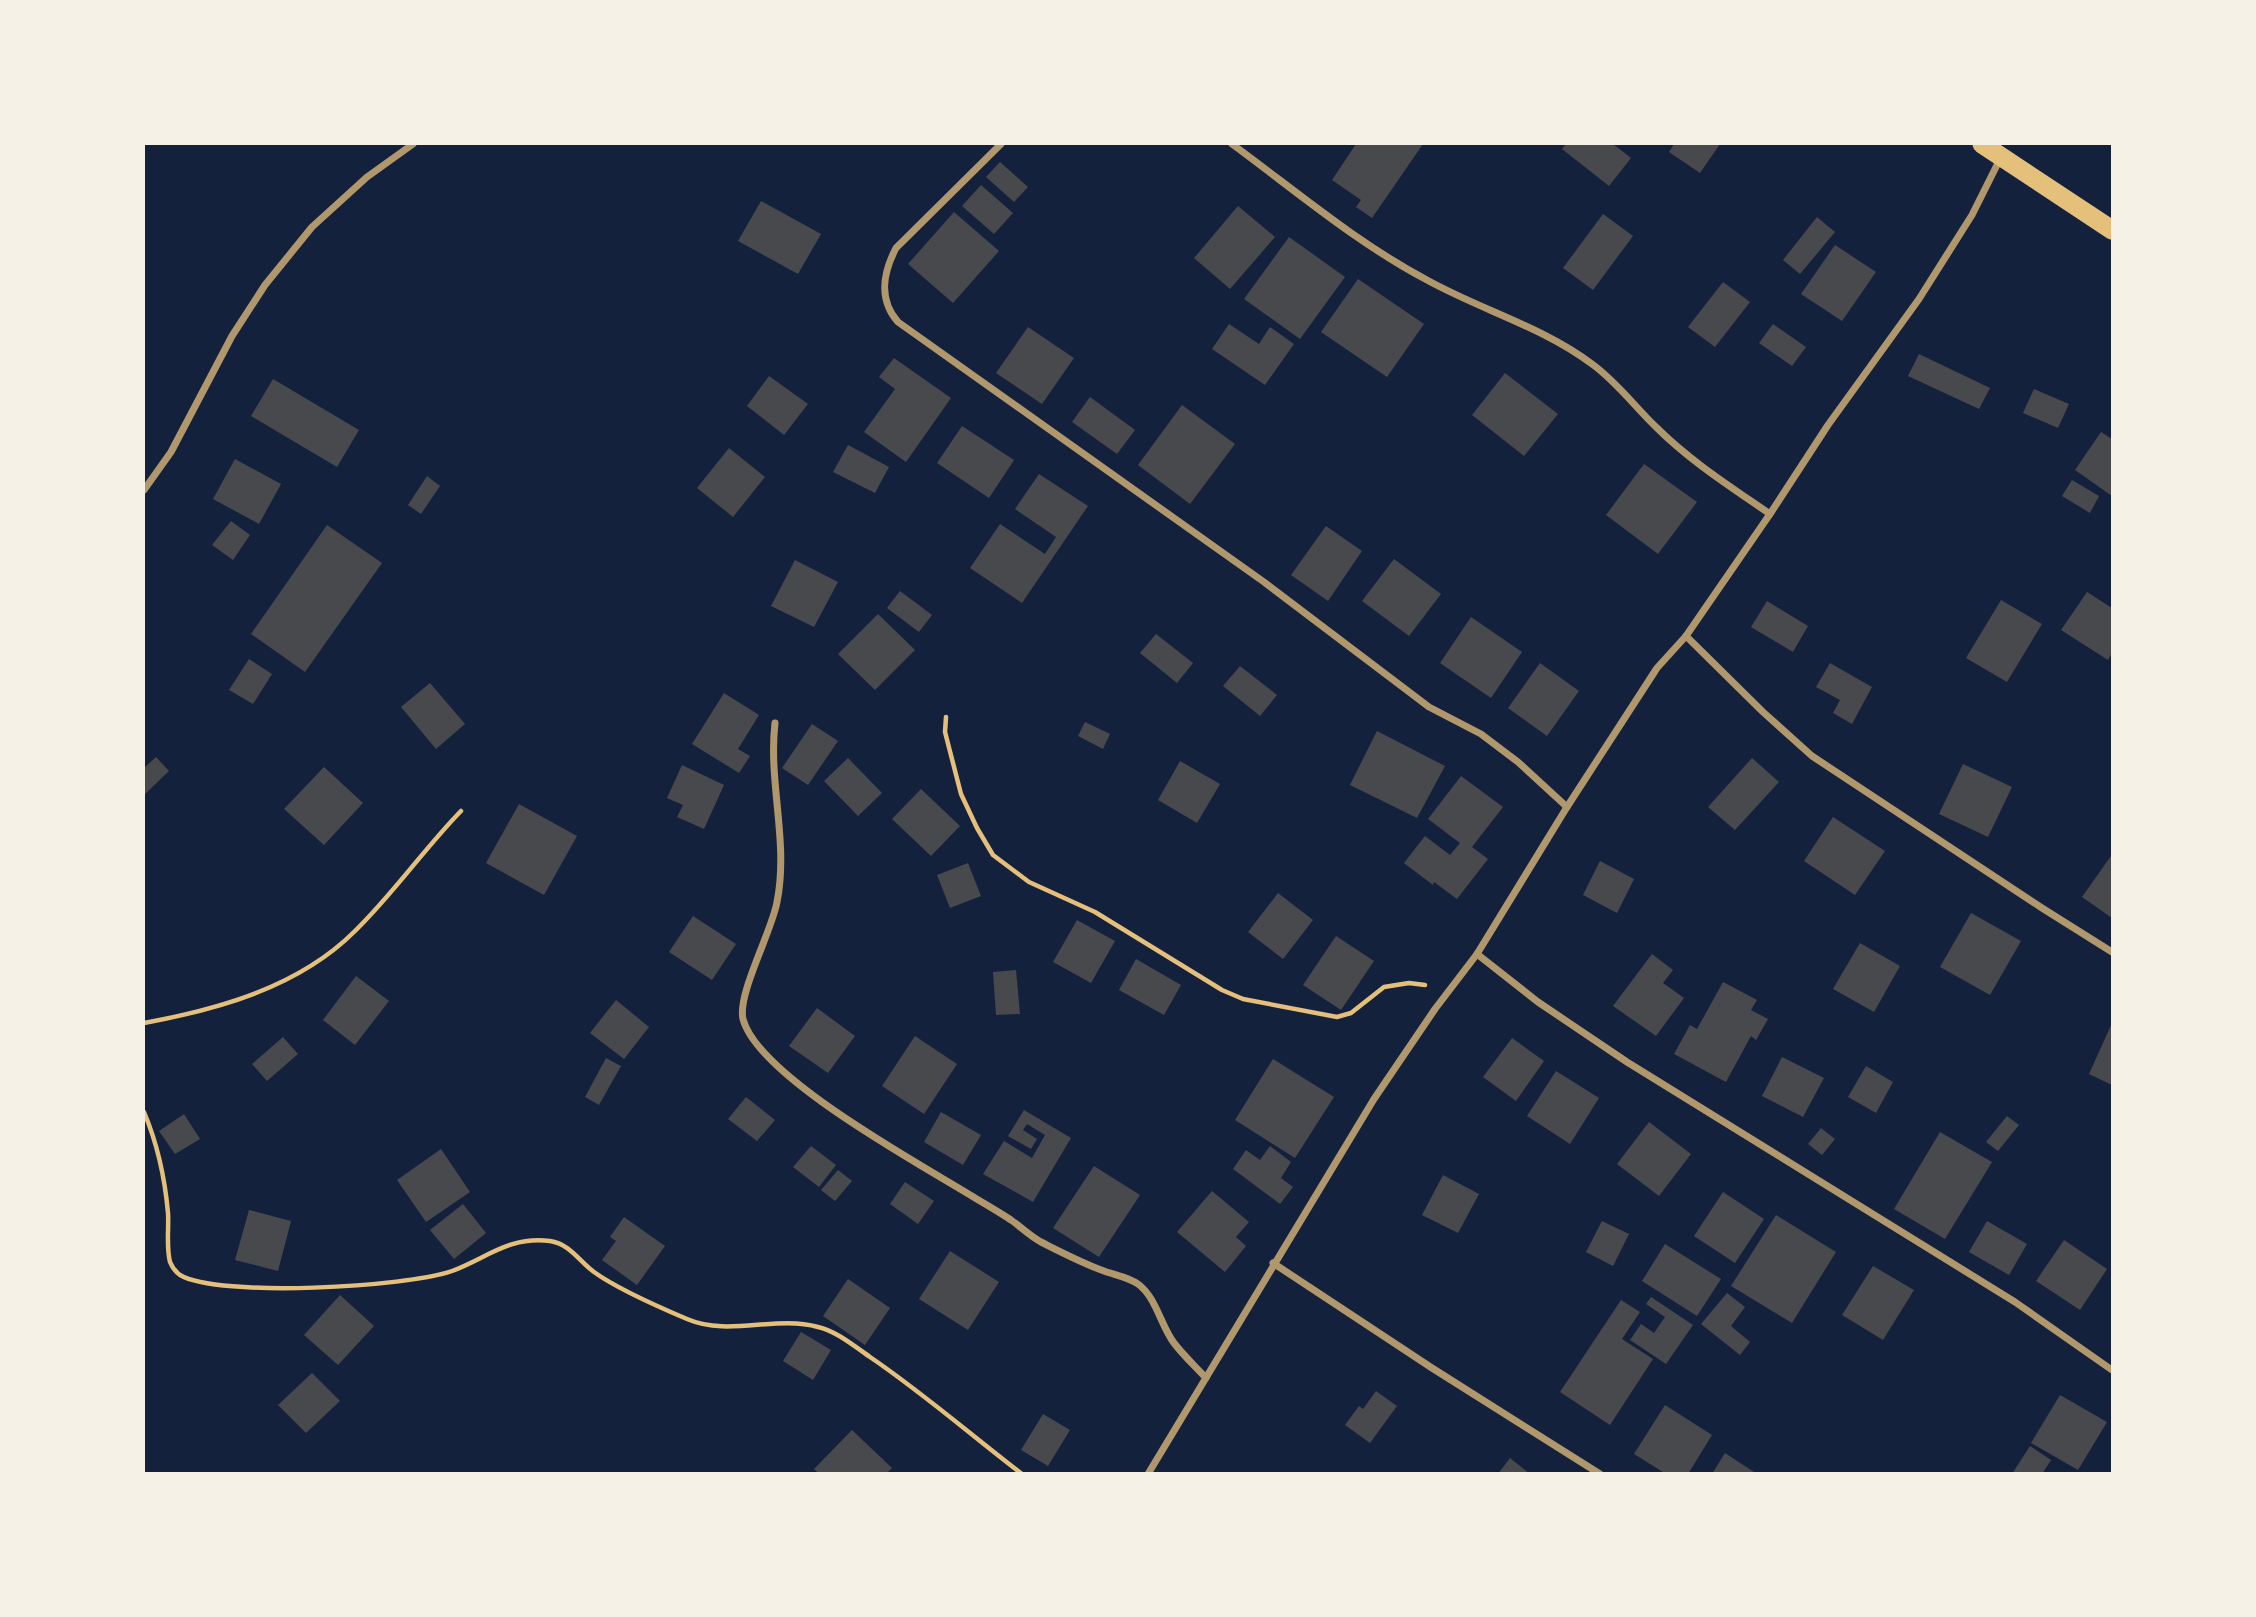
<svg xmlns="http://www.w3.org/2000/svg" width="2256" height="1617" font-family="Montserrat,sans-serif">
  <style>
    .building { fill: #48494c }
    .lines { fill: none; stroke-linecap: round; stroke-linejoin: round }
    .path { stroke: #e5c07b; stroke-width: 4.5 }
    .minor { stroke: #b1986c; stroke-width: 7 }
    .trunk { stroke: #e5c07b; stroke-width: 19 }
  </style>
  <rect width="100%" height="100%" fill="#14213d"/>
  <g class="building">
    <path d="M1356,144H1423L1372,218L1356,207L1361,200L1332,180Z"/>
    <path d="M1566,144H1613L1631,158L1609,186L1562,149Z"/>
    <path d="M1674,144H1720L1700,173L1669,152Z"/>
    <path d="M1000,162L1028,187L1014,202L986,177Z"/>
    <path d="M981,185L1013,213L994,234L962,206Z"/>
    <path d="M761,201L821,234L798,274L738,241Z"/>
    <path d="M1238,206L1275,237L1230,289L1194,258Z"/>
    <path d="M954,212L999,251L953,303L908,264Z"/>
    <path d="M1603,214L1633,236L1593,290L1563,268Z"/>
    <path d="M1817,217L1835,232L1800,274L1783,260Z"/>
    <path d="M1289,237L1345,277L1300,339L1244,299Z"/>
    <path d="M1835,245L1876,272L1842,321L1801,294Z"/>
    <path d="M1358,279L1424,324L1387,377L1321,332Z"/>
    <path d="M1723,282L1750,302L1715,347L1688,327Z"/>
    <path d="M1229,324L1259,344L1270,327L1294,344L1265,385L1212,349Z"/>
    <path d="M1773,324L1806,347L1792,366L1759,343Z"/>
    <path d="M1028,327L1074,358L1042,404L996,373Z"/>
    <path d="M1919,354L1990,388L1979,409L1908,376Z"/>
    <path d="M894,358L951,398L906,462L864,432L895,389L879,377Z"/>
    <path d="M1505,373L1558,414L1524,456L1472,415Z"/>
    <path d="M769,376L808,404L784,435L747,406Z"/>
    <path d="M273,379L359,430L337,467L251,416Z"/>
    <path d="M2034,389L2069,404L2058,428L2023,413Z"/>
    <path d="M1090,397L1135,430L1117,454L1072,422Z"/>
    <path d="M1182,405L1235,444L1190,504L1138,465Z"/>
    <path d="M962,426L1014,460L989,498L937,463Z"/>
    <path d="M2101,432L2112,439V496L2075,470Z"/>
    <path d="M848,445L889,467L875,493L833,472Z"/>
    <path d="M729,448L765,477L733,517L697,488Z"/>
    <path d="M235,459L281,484L259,524L213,499Z"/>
    <path d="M1644,464L1697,502L1658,554L1606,515Z"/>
    <path d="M1039,474L1088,506L1022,603L970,568L1000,524L1045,554L1056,537L1015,509Z"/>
    <path d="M427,476L440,486L421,514L408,505Z"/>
    <path d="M2072,480L2099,496L2090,513L2062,496Z"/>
    <path d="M231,521L250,535L233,560L212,545Z"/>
    <path d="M327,525L382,563L305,672L251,634Z"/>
    <path d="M1326,526L1362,551L1328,601L1291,575Z"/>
    <path d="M1394,559L1441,594L1409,636L1362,601Z"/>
    <path d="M795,560L838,582L814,627L771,606Z"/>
    <path d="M900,591L932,615L919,632L887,608Z"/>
    <path d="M2087,592L2112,608V653L2108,660L2061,630Z"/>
    <path d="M2001,600L2042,624L2007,682L1966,658Z"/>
    <path d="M1767,601L1808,626L1793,652L1751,627Z"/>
    <path d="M878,614L915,650L875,690L838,654Z"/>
    <path d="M1471,617L1522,652L1491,698L1440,663Z"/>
    <path d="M1156,634L1193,663L1177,683L1140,653Z"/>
    <path d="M249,659L272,674L253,704L229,690Z"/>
    <path d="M1540,663L1579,691L1547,736L1508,708Z"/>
    <path d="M1830,663L1872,687L1852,724L1833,713L1840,700L1816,687Z"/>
    <path d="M1240,666L1277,695L1260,716L1223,686Z"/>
    <path d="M430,683L465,724L436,749L401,707Z"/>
    <path d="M724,693L759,715L738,749L750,756L739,773L692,744Z"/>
    <path d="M1085,722L1110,734L1103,749L1078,736Z"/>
    <path d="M812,724L838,741L808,785L782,768Z"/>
    <path d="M1377,731L1445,766L1417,818L1350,785Z"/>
    <path d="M156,757L169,771L144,795V768Z"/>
    <path d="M848,758L882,793L858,816L824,781Z"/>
    <path d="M1752,758L1779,782L1735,830L1708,807Z"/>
    <path d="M1180,761L1220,784L1197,823L1158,800Z"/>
    <path d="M1963,764L2012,787L1988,837L1939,814Z"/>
    <path d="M682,765L724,785L704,829L677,817L683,805L667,798Z"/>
    <path d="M324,767L363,803L324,845L284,809Z"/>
    <path d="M1461,776L1503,807L1472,847L1488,859L1457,899L1434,882L1433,885L1404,863L1425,836L1450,855L1460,843L1428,819Z"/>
    <path d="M921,789L960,826L931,856L892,819Z"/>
    <path d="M519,804L577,836L544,895L486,863Z"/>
    <path d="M1833,817L1885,851L1855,895L1804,861Z"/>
    <path d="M2111,856L2112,857V918L2082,897Z"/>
    <path d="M1600,861L1634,879L1617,913L1583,895Z"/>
    <path d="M968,863L981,896L950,908L937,875Z"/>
    <path d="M1278,893L1313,920L1283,959L1248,932Z"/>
    <path d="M1971,913L2021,941L1990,995L1940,967Z"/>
    <path d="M693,916L736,944L712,980L669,952Z"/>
    <path d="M1077,920L1115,941L1091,983L1053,962Z"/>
    <path d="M1336,936L1374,961L1341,1010L1303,985Z"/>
    <path d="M1860,943L1900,966L1874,1012L1833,989Z"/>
    <path d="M1652,954L1673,970L1663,983L1684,998L1656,1036L1613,1006Z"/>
    <path d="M1136,959L1181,985L1164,1015L1119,990Z"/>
    <path d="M1016,970L1020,1014L996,1015L993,972Z"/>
    <path d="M356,976L389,1001L355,1045L323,1020Z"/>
    <path d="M1723,982L1757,1000L1751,1010L1768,1019L1756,1040L1751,1036L1726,1082L1674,1054L1690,1025L1697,1029Z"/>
    <path d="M616,1000L649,1027L624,1059L590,1033Z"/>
    <path d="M817,1008L855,1036L828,1073L789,1046Z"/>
    <path d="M2112,1023V1085L2089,1074Z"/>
    <path d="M915,1036L957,1064L924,1114L882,1086Z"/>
    <path d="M283,1037L298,1054L267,1081L252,1064Z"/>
    <path d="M1512,1038L1544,1061L1516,1101L1483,1077Z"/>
    <path d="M1782,1057L1824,1078L1803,1117L1762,1096Z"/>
    <path d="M606,1058L621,1066L599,1105L585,1097Z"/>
    <path d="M1273,1059L1334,1097L1295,1158L1235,1120Z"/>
    <path d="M1866,1066L1893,1082L1876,1113L1848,1097Z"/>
    <path d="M1556,1071L1599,1098L1570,1144L1527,1116Z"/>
    <path d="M746,1097L775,1120L757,1141L728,1119Z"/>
    <path d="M1024,1110L1071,1138L1033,1202L983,1174L1004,1141L1032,1158L1045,1135L1027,1124L1023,1130L1037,1139L1031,1149L1008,1136Z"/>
    <path d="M941,1112L981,1135L963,1165L924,1142Z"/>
    <path d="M184,1114L200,1139L175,1154L159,1131Z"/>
    <path d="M2007,1116L2019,1125L1998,1151L1986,1142Z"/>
    <path d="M1649,1122L1691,1154L1659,1196L1617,1164Z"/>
    <path d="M1821,1128L1835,1139L1822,1155L1808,1144Z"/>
    <path d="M1940,1132L1992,1162L1945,1239L1894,1209Z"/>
    <path d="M811,1146L836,1165L819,1187L793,1167Z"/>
    <path d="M1270,1146L1291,1162L1281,1178L1293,1187L1280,1204L1233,1169L1246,1150L1260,1160Z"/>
    <path d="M441,1149L470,1192L426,1222L397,1180Z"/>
    <path d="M1094,1166L1140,1195L1099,1257L1053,1228Z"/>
    <path d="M838,1170L852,1181L835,1201L821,1190Z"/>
    <path d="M1443,1175L1479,1194L1458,1233L1422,1215Z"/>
    <path d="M905,1182L934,1201L918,1224L890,1204Z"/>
    <path d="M1212,1191L1249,1222L1236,1237L1246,1246L1225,1272L1177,1232Z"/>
    <path d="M1723,1192L1764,1219L1735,1263L1694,1236Z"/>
    <path d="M463,1204L486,1233L454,1259L430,1230Z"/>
    <path d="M249,1210L291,1221L278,1271L235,1260Z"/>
    <path d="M1776,1215L1836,1252L1792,1323L1731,1286Z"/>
    <path d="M624,1217L665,1246L637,1285L602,1260L616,1241L610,1237Z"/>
    <path d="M1602,1221L1629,1234L1613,1266L1586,1252Z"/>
    <path d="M1987,1221L2027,1244L2009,1275L1969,1252Z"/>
    <path d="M2064,1240L2107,1269L2080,1310L2036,1281Z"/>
    <path d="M1665,1244L1721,1279L1697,1316L1642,1281Z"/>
    <path d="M950,1251L999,1282L968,1330L919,1299Z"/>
    <path d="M1873,1266L1914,1290L1883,1340L1842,1315Z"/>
    <path d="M848,1279L890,1308L865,1345L823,1316Z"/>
    <path d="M1727,1293L1745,1307L1731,1326L1750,1342L1740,1355L1701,1324Z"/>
    <path d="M340,1295L374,1326L338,1365L304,1335Z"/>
    <path d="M1651,1297L1693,1325L1666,1364L1630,1340L1641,1324L1654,1333L1665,1317L1646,1304Z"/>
    <path d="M1621,1300L1640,1312L1622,1339L1653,1359L1610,1425L1560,1392Z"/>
    <path d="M801,1332L831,1350L813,1380L783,1361Z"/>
    <path d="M312,1373L340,1401L306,1433L278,1405Z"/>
    <path d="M1376,1391L1397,1406L1370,1443L1345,1425L1359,1406L1363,1409Z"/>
    <path d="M2060,1395L2107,1422L2078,1470L2031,1443Z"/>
    <path d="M1665,1405L1712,1435L1688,1474H1666L1634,1454Z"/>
    <path d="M1043,1414L1070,1430L1048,1466L1021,1450Z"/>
    <path d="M852,1430L892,1468L886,1474H819L814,1469Z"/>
    <path d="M2030,1446L2051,1460L2042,1474H2012Z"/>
    <path d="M1725,1453L1757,1474H1712Z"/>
    <path d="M1510,1458L1530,1474H1498Z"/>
  </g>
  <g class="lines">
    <g class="path">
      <path d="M946,717L945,732L961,794L977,828L993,855L1029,882L1095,912L1222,990L1243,999L1337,1017L1351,1013L1384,987L1409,983L1425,985"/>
      <path d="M144,1023C219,1009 299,987 355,931C393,894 424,849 461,811"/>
      <path d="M144,1112C157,1143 165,1179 168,1213C169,1229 166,1246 170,1262C172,1267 176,1272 180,1275C219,1298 408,1287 452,1271C487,1258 509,1236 550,1241C570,1244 579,1261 594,1272C616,1288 661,1308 687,1319C729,1337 775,1315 818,1327C836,1331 854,1346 870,1357C923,1393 971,1435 1022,1474"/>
    </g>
    <g class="minor">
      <path d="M1001,144L896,248C883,273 878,299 898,322L1264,582L1429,707L1481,734L1518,762L1567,807"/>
      <path d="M1232,144C1296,191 1357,243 1427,280C1481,310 1543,327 1592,364C1617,382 1634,406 1656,427C1690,461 1731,487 1770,514"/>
      <path d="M144,490L171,452L232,336L265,285L312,227L367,177L413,144"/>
      <path d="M1686,636L1763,712L1812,756L2042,908L2112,952"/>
      <path d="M775,723C768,783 789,842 777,902C772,931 737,995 743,1019C758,1077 922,1165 975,1198C987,1205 999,1212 1011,1220C1021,1227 1030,1236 1041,1242C1061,1252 1082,1263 1104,1271C1115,1275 1128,1277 1138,1284C1156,1297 1161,1326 1174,1343C1183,1355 1195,1366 1206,1378"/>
      <path d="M1477,954L1538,1002L1627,1062L2015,1302L2112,1370"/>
      <path d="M1273,1263L1432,1368L1600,1474"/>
      <path d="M1148,1474L1374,1099L1435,1009L1477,954L1567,807L1657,668L1686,636L1770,514L1828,425L1919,299L1972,215L2001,157"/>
    </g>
    <path class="trunk" d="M1982,144L2112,230"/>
  </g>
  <rect width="2256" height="1617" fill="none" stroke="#f6f1e7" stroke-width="290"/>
</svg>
